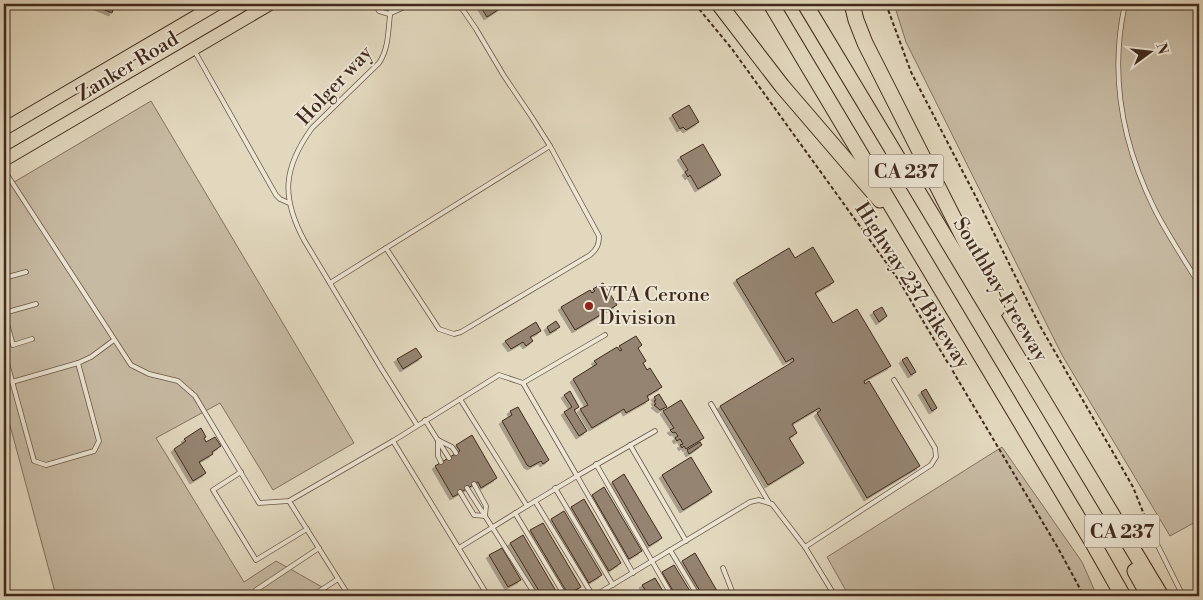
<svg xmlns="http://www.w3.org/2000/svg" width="1203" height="600" font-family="'Libre Bodoni',serif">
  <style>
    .green { fill: #c7baa3; stroke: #847260 }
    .building { fill: #958471; stroke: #412a1d; filter: url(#shadow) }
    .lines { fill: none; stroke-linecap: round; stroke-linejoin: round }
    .lane-casing { stroke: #695645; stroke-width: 5.5 }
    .primary-casing { stroke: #412a1d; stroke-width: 14 }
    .highway-casing { stroke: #412a1d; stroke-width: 17 }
    .path { stroke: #412a1d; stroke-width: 2; stroke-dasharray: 4 2.5; stroke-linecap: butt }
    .lane { stroke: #ece6d5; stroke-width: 4 }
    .primary { stroke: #e2d8be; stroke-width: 12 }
    .highway { stroke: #e2d8be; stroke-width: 15 }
    .poi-dot { fill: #8f2418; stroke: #ece6d5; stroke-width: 2 }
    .labels { text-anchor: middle; stroke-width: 4; stroke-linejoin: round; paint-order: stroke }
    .shield { fill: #ece6d5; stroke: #746254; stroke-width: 1 }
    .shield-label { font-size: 19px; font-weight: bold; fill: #412a1d }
    .street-label { font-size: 20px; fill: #412a1d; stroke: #ece6d5 }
    .poi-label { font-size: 20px; fill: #412a1d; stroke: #ece6d5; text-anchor: start }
  </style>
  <defs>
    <filter id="shadow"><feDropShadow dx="-3" dy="3" stdDeviation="0" flood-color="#0004"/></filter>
  </defs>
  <rect width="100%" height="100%" fill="#e2d8be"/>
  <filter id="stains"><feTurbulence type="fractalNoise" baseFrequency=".004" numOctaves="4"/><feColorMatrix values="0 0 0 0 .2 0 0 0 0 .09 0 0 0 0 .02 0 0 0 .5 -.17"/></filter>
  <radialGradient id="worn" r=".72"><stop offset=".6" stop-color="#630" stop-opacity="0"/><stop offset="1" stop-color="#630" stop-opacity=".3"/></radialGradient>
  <g class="green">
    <path d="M894,4H1199V520L1170,536L1062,355L906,42Z"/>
    <path d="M151,101L354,443L273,490L220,403L156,438L244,582L276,561L338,596H56L4,403V188Z"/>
    <path d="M1002,447L1082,562L1097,596H849L827,557Z"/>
  </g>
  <g class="building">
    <path d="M90,4H115L112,13Z"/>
    <path d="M479,4H507L487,17Z"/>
    <path d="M689,105L699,122L686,130L683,127L680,129L672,115Z"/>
    <path d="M703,144L721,175L698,189L690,175L688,177L685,172L688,170L680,157Z"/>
    <path d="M813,247L834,282L815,293L833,323L857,309L891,366L864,381L865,384L869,381L920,466L867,498L817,413L821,410L819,408L792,424L797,433L789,438L804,463L768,485L720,406L794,361L793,358L786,362L736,280L789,248L795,258Z"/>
    <path d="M603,283L617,305L575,330L561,307L590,290L592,293L595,291L593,289Z"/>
    <path d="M882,307L887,316L879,322L873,312Z"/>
    <path d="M556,321L560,327L550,333L547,327Z"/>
    <path d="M536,322L541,331L530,337L533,341L526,346L523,342L511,349L505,341Z"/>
    <path d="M636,336L642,345L638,348L646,361L643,363L647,370L650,368L662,387L647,396L649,400L626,413L624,409L592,428L580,409L588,405L573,379L597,364L594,361L617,347L620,351L622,350L619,346Z"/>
    <path d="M416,348L422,357L403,369L397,359Z"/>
    <path d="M907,357L916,372L911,375L902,360Z"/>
    <path d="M926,389L937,408L932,411L921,392Z"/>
    <path d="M570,391L579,407L574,410L587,431L579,436L564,412L572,407L564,395Z"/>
    <path d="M659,394L667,407L660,410L654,405L656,404L654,401L656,400L654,397Z"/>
    <path d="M681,400L704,438L686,449L684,446L682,448L680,445L683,444L680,439L677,441L675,438L678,436L675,432L673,433L670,430L674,428L663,411Z"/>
    <path d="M518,407L549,460L543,464L541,461L530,467L527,465L502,421L512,415L510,411Z"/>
    <path d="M201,428L206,437L204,438L206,442L215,437L221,446L212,452L213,454L199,462L206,473L193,481L174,449L186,441L184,439Z"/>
    <path d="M472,435L497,478L481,488L478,482L453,497L435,466L460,451L456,445Z"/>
    <path d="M700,442L702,445L689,454L687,450Z"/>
    <path d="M691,457L712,492L683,510L662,475Z"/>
    <path d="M624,474L662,538L649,546L612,482Z"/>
    <path d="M604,487L642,551L629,559L592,495Z"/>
    <path d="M584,499L621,563L609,571L571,507Z"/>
    <path d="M564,511L602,575L589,583L551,519Z"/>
    <path d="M543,523L581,587L568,594L530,530Z"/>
    <path d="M523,535L559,596H542L510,543Z"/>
    <path d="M502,548L521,580L508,587L489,555Z"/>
    <path d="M695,553L720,596H703L682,561Z"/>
    <path d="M674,565L693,596H676L662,572Z"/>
    <path d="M655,578L666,596H649L642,585Z"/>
  </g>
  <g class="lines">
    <g class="lane-casing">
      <g id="lane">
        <path d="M375,4L379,11L389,14"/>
        <path d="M392,4C387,24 391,45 379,63L312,128C283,168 281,197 304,240L381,368L417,425"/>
        <path d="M1125,4C1109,76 1122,143 1154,208C1167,234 1184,259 1199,284"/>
        <path d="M389,14L411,4"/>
        <path d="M194,50L276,195L280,199L289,203"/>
        <path d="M4,170L131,365L149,374L178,381L195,396L259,503L289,501L393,441L499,375L523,383L605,335"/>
        <path d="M4,239L7,238"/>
        <path d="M386,248L439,329L454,334L461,332L590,255C597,249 599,245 599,236L550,146L531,116L504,76L476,29L463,10L456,4"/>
        <path d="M4,278L26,272"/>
        <path d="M330,283L550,146"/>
        <path d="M4,313L13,345L32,339"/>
        <path d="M4,313L36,304"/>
        <path d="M4,352L34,461L46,465L94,451L99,441L78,363"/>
        <path d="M12,382L78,363L91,357L114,340"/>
        <path d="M523,383L577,476L655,431"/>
        <path d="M460,399L527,506L577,476L633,573"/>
        <path d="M711,404L768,501"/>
        <path d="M425,420L449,458"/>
        <path d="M438,440L452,447L456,453"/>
        <path d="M438,440V456L441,462"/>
        <path d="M393,441L488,596"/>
        <path d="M630,445L686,541"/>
        <path d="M596,464L672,596"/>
        <path d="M241,472L213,490L256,560L307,529"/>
        <path d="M474,484L486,506L485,516L536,596"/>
        <path d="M467,488L485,516"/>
        <path d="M555,488L613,585"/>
        <path d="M460,492L474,515L485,516"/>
        <path d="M289,501L349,596"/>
        <path d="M535,501L593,596"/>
        <path d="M515,513L565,596"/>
        <path d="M1156,542L1183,596"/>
        <path d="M805,547L835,596"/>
        <path d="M459,548L527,506"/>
        <path d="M670,550L698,596"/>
        <path d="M723,568L734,596"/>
        <path d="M606,589L611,596"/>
        <path d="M256,590L319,548"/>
        <path d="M312,596L338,579"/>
        <path d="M594,596L750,502L759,500L772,504L805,547L931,465L936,457L935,448L894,380"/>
      </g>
    </g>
    <g class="primary-casing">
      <g id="primary">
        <path d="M4,129L217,4"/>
        <path d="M4,160L270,4"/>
      </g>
    </g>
    <g class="highway-casing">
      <g id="highway">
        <path d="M719,4L782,86L880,200"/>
        <path d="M771,4L1094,545L1123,596"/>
        <path d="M805,4L1161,596"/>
        <path d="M852,4L856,20L865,43L990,290L997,309"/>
        <path d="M1135,571L1149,596"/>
      </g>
    </g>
    <g class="path">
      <path d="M695,4L732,49L898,279L1058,548L1084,596"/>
      <path d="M886,4L911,72L978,201L1040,326L1133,487L1153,537"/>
    </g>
    <use href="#lane" class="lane"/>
    <use href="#primary" class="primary"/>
    <use href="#highway" class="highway"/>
  </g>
  <circle class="poi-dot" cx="589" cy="306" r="5"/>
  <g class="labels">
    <g class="shield">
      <rect x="868.5" y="154.5" width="75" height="33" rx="4"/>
      <rect x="1084.5" y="514.5" width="75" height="33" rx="4"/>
    </g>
    <g class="shield-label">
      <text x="906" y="178">CA 237</text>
      <text x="1122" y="538">CA 237</text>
    </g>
    <g class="street-label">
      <text transform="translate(127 66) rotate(-31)" y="7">Zanker Road</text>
      <text transform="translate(334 85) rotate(-47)" y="7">Holger way</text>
      <text transform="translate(913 285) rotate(57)" y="7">Highway 237 Bikeway</text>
      <text transform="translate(1001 289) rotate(59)" y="7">Southbay Freeway</text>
    </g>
    <g class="poi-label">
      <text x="599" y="301">VTA Cerone<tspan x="599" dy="23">Division</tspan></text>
    </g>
  </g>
  <rect width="1203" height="600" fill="none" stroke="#e2d8be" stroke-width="20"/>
  <rect x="5" y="5" width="1193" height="590" fill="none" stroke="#412a1d" stroke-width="2.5"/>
  <rect x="10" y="10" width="1183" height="580" fill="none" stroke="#412a1d"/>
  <g transform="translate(1150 52) rotate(75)" stroke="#ece6d5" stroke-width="4" paint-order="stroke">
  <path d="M0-4L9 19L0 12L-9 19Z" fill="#412a1d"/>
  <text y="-8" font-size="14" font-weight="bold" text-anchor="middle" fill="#412a1d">N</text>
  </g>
  <rect width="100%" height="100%" filter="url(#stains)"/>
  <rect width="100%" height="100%" fill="url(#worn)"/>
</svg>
